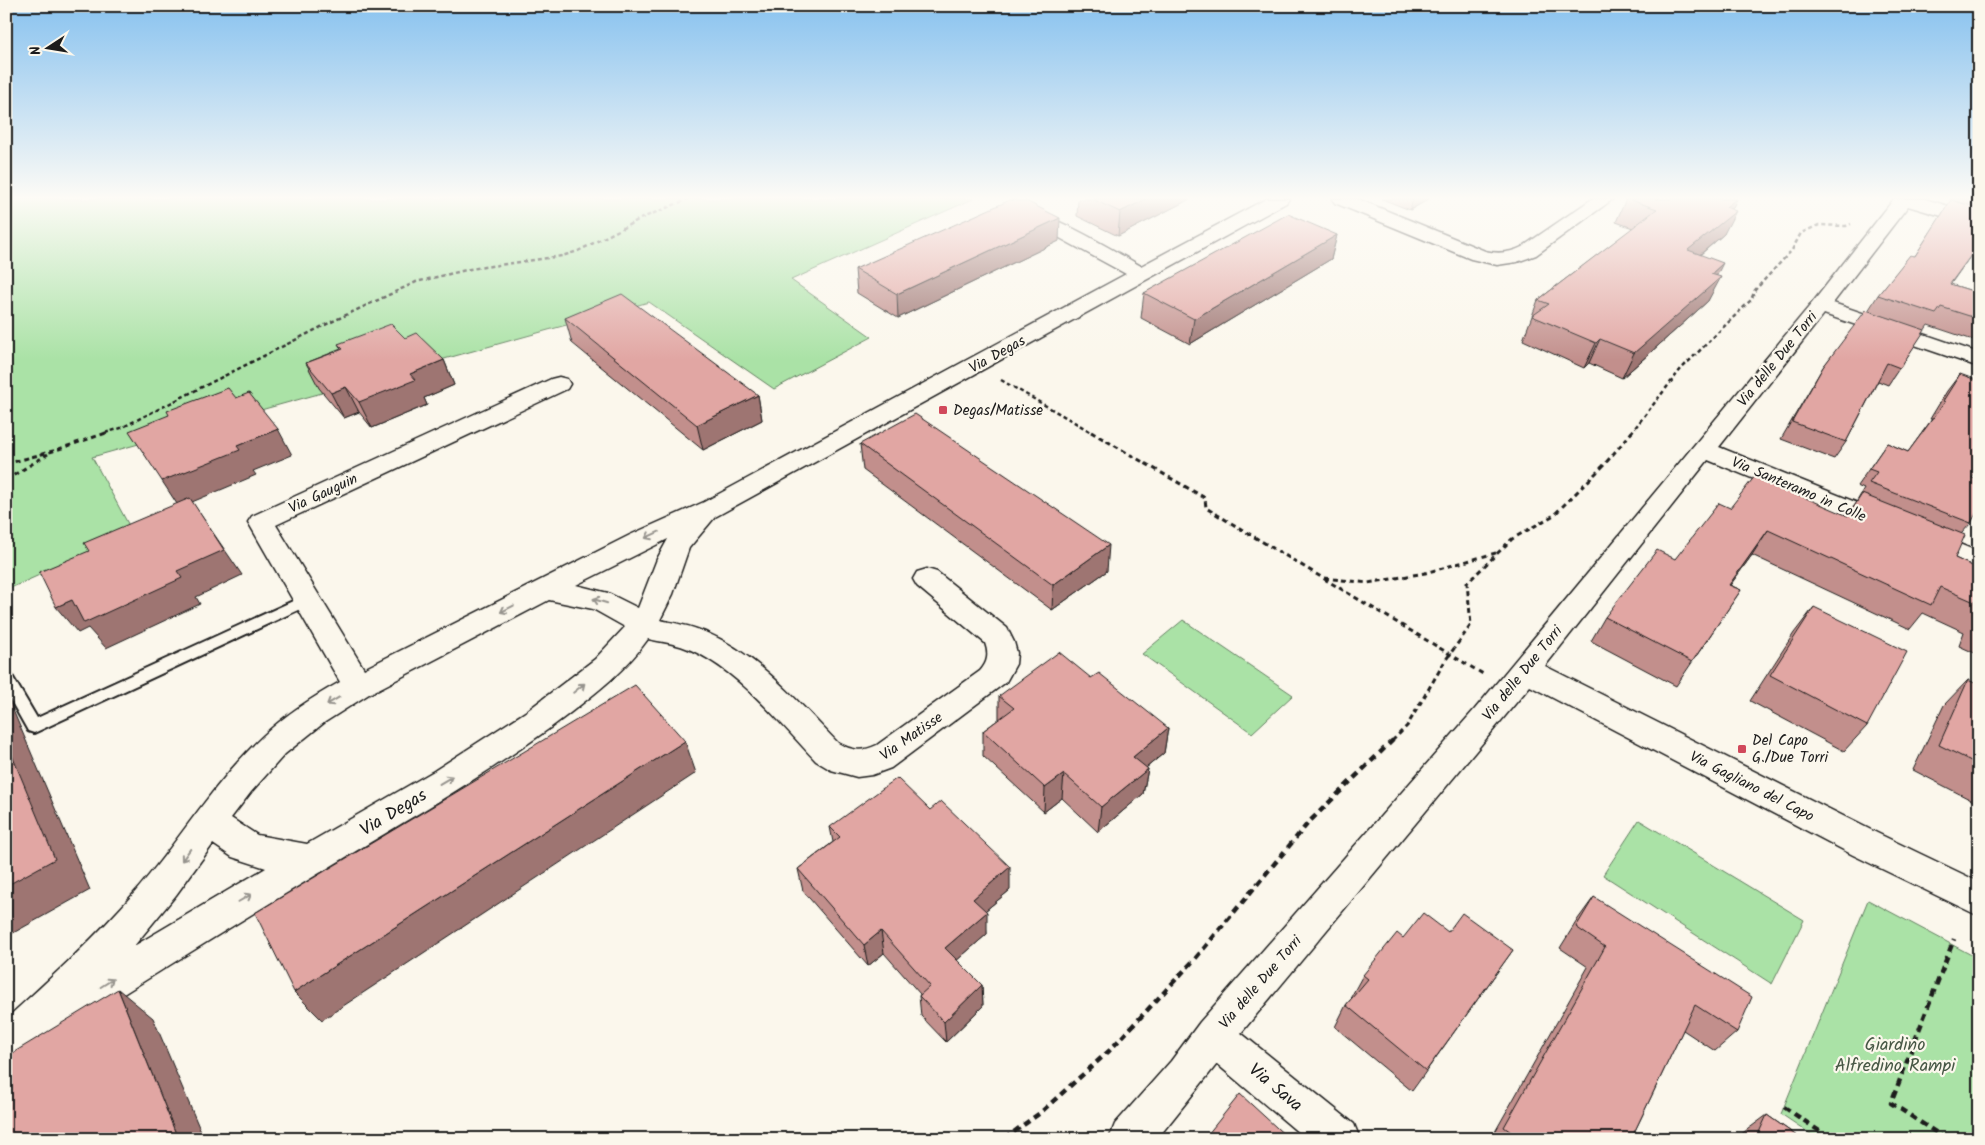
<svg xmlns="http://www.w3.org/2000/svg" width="1985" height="1145" font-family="Kalam,sans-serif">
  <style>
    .green { fill: #aae2a6; stroke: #637f61 }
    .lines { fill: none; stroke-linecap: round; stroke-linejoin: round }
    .lane-casing { stroke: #1c1c1c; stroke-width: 4 }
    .street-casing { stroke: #1c1c1c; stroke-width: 3 }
    .path-far2 { stroke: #1c1c1c; stroke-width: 2.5; stroke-dasharray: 4 3; stroke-linecap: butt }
    .path-far1 { stroke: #1c1c1c; stroke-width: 3; stroke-dasharray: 5 4; stroke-linecap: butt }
    .path { stroke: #1c1c1c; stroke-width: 4.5; stroke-dasharray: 7 5; stroke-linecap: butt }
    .lane { fill: #fbf7ec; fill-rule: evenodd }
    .street { fill: #fbf7ec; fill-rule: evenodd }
    .wall { fill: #c28f8c; stroke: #1c1c1c }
    .shaded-wall { fill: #9e7472; stroke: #1c1c1c }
    .building { fill: #e1a6a3; stroke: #1c1c1c }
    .oneway { stroke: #97948e }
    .poi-dot { fill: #d1495b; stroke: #fbf7ec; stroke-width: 2 }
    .labels { text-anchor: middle; stroke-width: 4.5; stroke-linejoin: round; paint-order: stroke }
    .street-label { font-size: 15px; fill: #1c1c1c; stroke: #fbf7ec }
    .poi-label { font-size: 15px; fill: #1c1c1c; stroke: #fbf7ec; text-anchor: start }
    .near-street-label { font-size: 18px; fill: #1c1c1c; stroke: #fbf7ec }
    .near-park-label { font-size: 18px; fill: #475745; stroke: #fbf7ec }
  </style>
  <rect width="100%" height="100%" fill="#fbf7ec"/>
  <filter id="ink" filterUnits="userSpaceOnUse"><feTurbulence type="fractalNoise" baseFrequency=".02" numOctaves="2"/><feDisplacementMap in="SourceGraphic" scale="10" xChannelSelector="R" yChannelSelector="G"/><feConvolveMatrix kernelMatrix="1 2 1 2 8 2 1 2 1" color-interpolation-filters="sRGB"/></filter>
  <g filter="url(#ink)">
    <g class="green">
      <path d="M6,199H973L791,280L872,337L774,389L649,302L92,457L133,533L6,590Z"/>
      <path d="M1183,620L1293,695L1252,733L1142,654Z"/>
      <path d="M1639,820L1804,920L1772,984L1603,875Z"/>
      <path d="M1868,900L1979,959V1139H1818L1781,1114Z"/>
    </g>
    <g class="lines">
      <g class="lane-casing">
        <path id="lane" d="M306,595L311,596L313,600L311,604L34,733L28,731L6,692V672L11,674L37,718Z"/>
      </g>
      <g class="street-casing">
        <g id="street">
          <path d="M1266,199H1289L1286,203L715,517L689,548L673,594L660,620C675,623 691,626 705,632C759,655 798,702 838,743C852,751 862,752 877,745L980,671C988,662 989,654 985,643L917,586L913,579L917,572L927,569L937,572L1007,628L1014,642L1017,653L1016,664L1006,682L891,768L872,775L857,777L831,770L816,761C780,723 736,667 686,648C674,643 661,642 648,639C627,669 596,693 566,716C504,763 436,803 369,843C268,904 168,965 70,1028L56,1034L50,1031L20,1060L6,1066V1019C51,978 96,937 136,891C179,841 214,782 263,736C286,714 313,697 340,682L248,522L252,516L551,379L559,377L567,379L570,384L567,389L276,525L364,669L630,535L704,502L1126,274L1036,225L1019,220L1017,216L1019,212C1043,206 1117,253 1141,266ZM668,539L657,559L638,608L608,593L576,585ZM549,600L593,609L625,627L595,659L527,711L434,771L307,844L257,835L231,818L251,792L285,754L325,722L369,694ZM213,844L232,857L266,868L134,946L176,895Z"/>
          <path d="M1332,199H1358L1485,251C1498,254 1510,253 1522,247L1592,199H1613L1536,255L1517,262L1497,265L1471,259L1335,203Z"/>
          <path d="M1894,199H1925L1979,215V227L1908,206L1833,303L1979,353V367L1824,314L1719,447L1979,552V572L1708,460L1545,666L1877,833L1979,882V916L1853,855L1530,686L1241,1033L1354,1124L1360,1139H1306L1217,1064L1157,1139H1109L1115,1124L1171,1061L1200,1022L1475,709L1813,302Z"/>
        </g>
      </g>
      <g class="path-far2">
        <path d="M1001,380L1093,433"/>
        <path d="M105,433L121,428L323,326L416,282L470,269L562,256L578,251L642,218L688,199"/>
        <path d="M1631,433L1681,369L1751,300L1755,290L1792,250L1801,233L1819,225L1846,226L1851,224"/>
      </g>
      <g class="path-far1">
        <path d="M1091,432L1205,498L1206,508L1483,674"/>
        <path d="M6,464L53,451L109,432"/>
        <path d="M6,480L48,454"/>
        <path d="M1324,578L1368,583L1425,573L1499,552"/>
        <path d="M1392,741L1407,726L1445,661L1471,625L1467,583L1512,539L1554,515L1603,466L1632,432"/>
      </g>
      <g class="path">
        <path d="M1784,1107L1831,1139"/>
        <path d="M1004,1139L1040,1113L1109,1051L1195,959L1309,822L1393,740"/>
        <path d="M1946,1139L1891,1103L1954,939"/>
      </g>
      <use href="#lane" class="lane"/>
      <use href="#street" class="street"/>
    </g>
    <g class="wall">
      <path d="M1078,199H1190L1118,236L1077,216Z"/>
      <path d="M1382,199H1429L1410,210Z"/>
      <path d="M1626,199H1737L1732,209L1724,234L1700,255L1717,276L1708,301L1622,378L1589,363L1584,368L1523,340L1538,300L1633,228L1616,222Z"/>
      <path d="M1949,199H1979V256L1972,254L1950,284L1979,293V342L1928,325L1888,385L1878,381L1846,442L1834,459L1781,439L1823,367L1868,311L1878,295L1915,256L1951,200Z"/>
      <path d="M1337,235L1331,259L1190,344L1141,318L1144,293Z"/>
      <path d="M1059,241L898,318L857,293L855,269Z"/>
      <path d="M565,318L758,395L762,420L703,450L572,343Z"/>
      <path d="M405,338L444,360L454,385L424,398L427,405L372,428L359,412L344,418L319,388L306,363L341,349L338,344Z"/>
      <path d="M1960,374L1972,478L1971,523L1961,534L1955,558L1979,569V655L1959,646L1964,632L1923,613L1910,629L1752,555L1730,585L1741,590L1676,686L1591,641L1605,617L1675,559L1730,508L1847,515L1858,501H1857L1864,489L1857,486L1887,443L1908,452L1932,419H1930L1947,391Z"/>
      <path d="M860,444L1107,571L1052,610L863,470Z"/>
      <path d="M1814,607L1867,726L1844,751L1750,701L1794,633Z"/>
      <path d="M1091,678L1168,728L1164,753L1146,768L1148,769L1143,794L1098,832L1062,798L1044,812L983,756V731L999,719V696Z"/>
      <path d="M1968,680L1979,685V804L1913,770L1944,705Z"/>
      <path d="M830,827L1010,890L985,911L987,934L957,960L982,985L983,1006L946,1042L921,1016L919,996L920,994L884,953L868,966L803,891L798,869L833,842Z"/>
      <path d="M1594,897L1737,1032L1715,1051L1683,1030L1631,1139H1491L1588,967L1560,948L1578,919Z"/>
      <path d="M1448,932L1513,950L1412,1091L1335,1027L1346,1005L1352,998L1351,997L1363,975L1403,938Z"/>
      <path d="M1767,1115L1801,1139H1738L1740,1135Z"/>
    </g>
    <g class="shaded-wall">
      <path d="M1146,199H1190L1118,236L1120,212Z"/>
      <path d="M1413,199H1429L1410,210Z"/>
      <path d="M1736,199H1737L1728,217L1736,211L1724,234L1677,274L1688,250L1726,207Z"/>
      <path d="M1060,218L1059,241L898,318L897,294Z"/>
      <path d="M1337,235L1331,259L1190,344L1194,319Z"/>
      <path d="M1979,244L1972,254L1938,302L1950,284Z"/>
      <path d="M1723,263L1712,285L1721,277L1708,301L1622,378L1634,353L1711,274Z"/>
      <path d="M1600,339L1589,363L1584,368L1596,343Z"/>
      <path d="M444,360L454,385L424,398L427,405L372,428L359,402L410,374Z"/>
      <path d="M346,387L359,412L344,418L331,393Z"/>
      <path d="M758,395L762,420L703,450L697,425Z"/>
      <path d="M278,429L292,455L253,471L256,475L192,502L242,575L196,597L200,604L106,648L88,628L78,633L56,607L72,600L177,571L179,507L162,481L237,446Z"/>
      <path d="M1768,530L1752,555L1713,609L1729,585Z"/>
      <path d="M1109,545L1107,571L1052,610L1053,585Z"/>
      <path d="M6,694L90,890L6,937Z"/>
      <path d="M1168,728L1164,753L1129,782L1133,757Z"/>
      <path d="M685,741L696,773L322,1020L294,992Z"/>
      <path d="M1148,769L1143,794L1098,832L1101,807Z"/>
      <path d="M1064,774L1062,798L1044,812L1045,788Z"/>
      <path d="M1010,867V890L973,921V899Z"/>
      <path d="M987,912V934L947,969L945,948Z"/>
      <path d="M881,931L884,953L868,966L864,945Z"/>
      <path d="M982,985L983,1006L946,1042L944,1022Z"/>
      <path d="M118,989L153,1018L204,1139H178Z"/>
    </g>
    <g class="building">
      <path d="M1092,199H1146L1120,212Z"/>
      <path d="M1628,199H1736L1726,207L1736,211L1688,250L1723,263L1711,274L1721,277L1634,353L1600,339L1596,343L1532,316L1549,304L1538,300L1657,209Z"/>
      <path d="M1010,200L1028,202L1060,218L897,294L855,269Z"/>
      <path d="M1951,200L1979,208V244L1950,284L1979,293V319L1941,307L1936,314L1878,295L1910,255L1915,256Z"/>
      <path d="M1288,214L1337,235L1194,319L1144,293Z"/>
      <path d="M622,294L758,395L697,425L565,318Z"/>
      <path d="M1866,310L1925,330L1900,368L1887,363L1846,442L1792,422L1823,367Z"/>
      <path d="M391,324L405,338L416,333L444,360L410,374L415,380L359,402L346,387L331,393L306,363L343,349L338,344Z"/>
      <path d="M1960,374L1979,381V468L1972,478L1979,480V508L1971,523L1869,483L1877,472L1869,469L1887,443L1908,452L1945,402L1943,401Z"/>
      <path d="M228,388L236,398L249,393L278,429L237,446L240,450L162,481L129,431L169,415L167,411Z"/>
      <path d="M915,414L1109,545L1053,585L860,444Z"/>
      <path d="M1755,476L1848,516L1862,494L1965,535L1955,558L1979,569V604L1940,587L1931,605L1768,530L1729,585L1741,590L1692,662L1605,617L1657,550L1675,559L1719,503L1730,508Z"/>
      <path d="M190,498L224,550L177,571L182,578L84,623L72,600L56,607L39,572L89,551L84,543Z"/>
      <path d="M1814,607L1907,652L1867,726L1770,675Z"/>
      <path d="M1059,652L1091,678L1099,673L1168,728L1133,757L1148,769L1101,807L1064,774L1045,788L983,731L1014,708L999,696Z"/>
      <path d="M1968,680L1979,685V765L1939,745Z"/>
      <path d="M635,685L685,741L294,992L255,913Z"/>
      <path d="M6,741L55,859L6,886Z"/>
      <path d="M897,778L930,810L941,801L1010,867L973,899L987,912L945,948L982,985L944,1022L919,996L930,986L881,931L864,945L798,869L840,837L830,827Z"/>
      <path d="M1594,897L1752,997L1737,1032L1695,1005L1631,1139H1521L1504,1127L1605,947L1576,927Z"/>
      <path d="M1423,913L1448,932L1462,913L1513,950L1426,1071L1346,1005L1368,979L1363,975L1397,933L1403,938Z"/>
      <path d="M118,989L178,1139H6V1057Z"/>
      <path d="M1240,1094L1289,1139H1204Z"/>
      <path d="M1767,1115L1801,1139H1756Z"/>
    </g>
    <defs><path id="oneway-shaft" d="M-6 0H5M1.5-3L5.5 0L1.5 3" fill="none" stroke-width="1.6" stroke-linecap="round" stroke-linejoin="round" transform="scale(1.25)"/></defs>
    <g class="oneway">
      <use href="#oneway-shaft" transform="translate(652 535) rotate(155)"/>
      <use href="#oneway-shaft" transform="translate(600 601) rotate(-163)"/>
      <use href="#oneway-shaft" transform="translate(507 609) rotate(153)"/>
      <use href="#oneway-shaft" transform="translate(579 688) rotate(-39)"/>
      <use href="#oneway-shaft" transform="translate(333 701) rotate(149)"/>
      <use href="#oneway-shaft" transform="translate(446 780) rotate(-31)"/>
      <use href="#oneway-shaft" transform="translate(186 855) rotate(126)"/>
      <use href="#oneway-shaft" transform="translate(245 898) rotate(-30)"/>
      <use href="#oneway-shaft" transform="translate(107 983) rotate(-32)"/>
    </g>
  </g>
  <linearGradient id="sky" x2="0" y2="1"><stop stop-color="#88c2ef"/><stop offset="0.55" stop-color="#fdfbf6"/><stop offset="1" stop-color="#fdfbf6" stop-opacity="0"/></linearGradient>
  <rect width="1985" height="360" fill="url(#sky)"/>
  <g class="poi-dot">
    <rect x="938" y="405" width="10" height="10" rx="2.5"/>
    <rect x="1737" y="744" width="10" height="10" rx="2.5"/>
  </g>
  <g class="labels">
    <g class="street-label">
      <text transform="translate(997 354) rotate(-29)" y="5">Via Degas</text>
      <text transform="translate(1777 359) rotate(-51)" y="5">Via delle Due Torri</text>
      <text transform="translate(1799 489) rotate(23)" y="5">Via Santeramo in Colle</text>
      <text transform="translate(323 493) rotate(-25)" y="5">Via Gauguin</text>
      <text transform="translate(1522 673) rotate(-51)" y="5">Via delle Due Torri</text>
      <text transform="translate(911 736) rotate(-35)" y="5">Via Matisse</text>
      <text transform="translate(1752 786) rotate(27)" y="5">Via Gagliano del Capo</text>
      <text transform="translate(1260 982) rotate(-49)" y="5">Via delle Due Torri</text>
    </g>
    <g class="poi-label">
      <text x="953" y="415">Degas/Matisse</text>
      <text x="1752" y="745">Del Capo<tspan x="1752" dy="17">G./Due Torri</tspan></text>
    </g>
    <g class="near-street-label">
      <text transform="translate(393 812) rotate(-31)" y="6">Via Degas</text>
      <text transform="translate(1276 1087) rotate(40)" y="6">Via Sava</text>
    </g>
    <g class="near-park-label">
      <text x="1895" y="1050">Giardino<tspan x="1895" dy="21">Alfredino Rampi</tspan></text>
    </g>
  </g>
  <rect width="1985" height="1145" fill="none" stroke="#fbf7ec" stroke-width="25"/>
  <rect x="12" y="12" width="1960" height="1120" fill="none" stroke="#1c1c1c" stroke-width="2" filter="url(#ink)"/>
  <g transform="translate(48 48) rotate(258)" stroke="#fbf7ec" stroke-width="4" paint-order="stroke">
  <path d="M0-4L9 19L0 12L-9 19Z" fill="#1c1c1c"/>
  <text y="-8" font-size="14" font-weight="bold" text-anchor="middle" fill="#1c1c1c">N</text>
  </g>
</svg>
